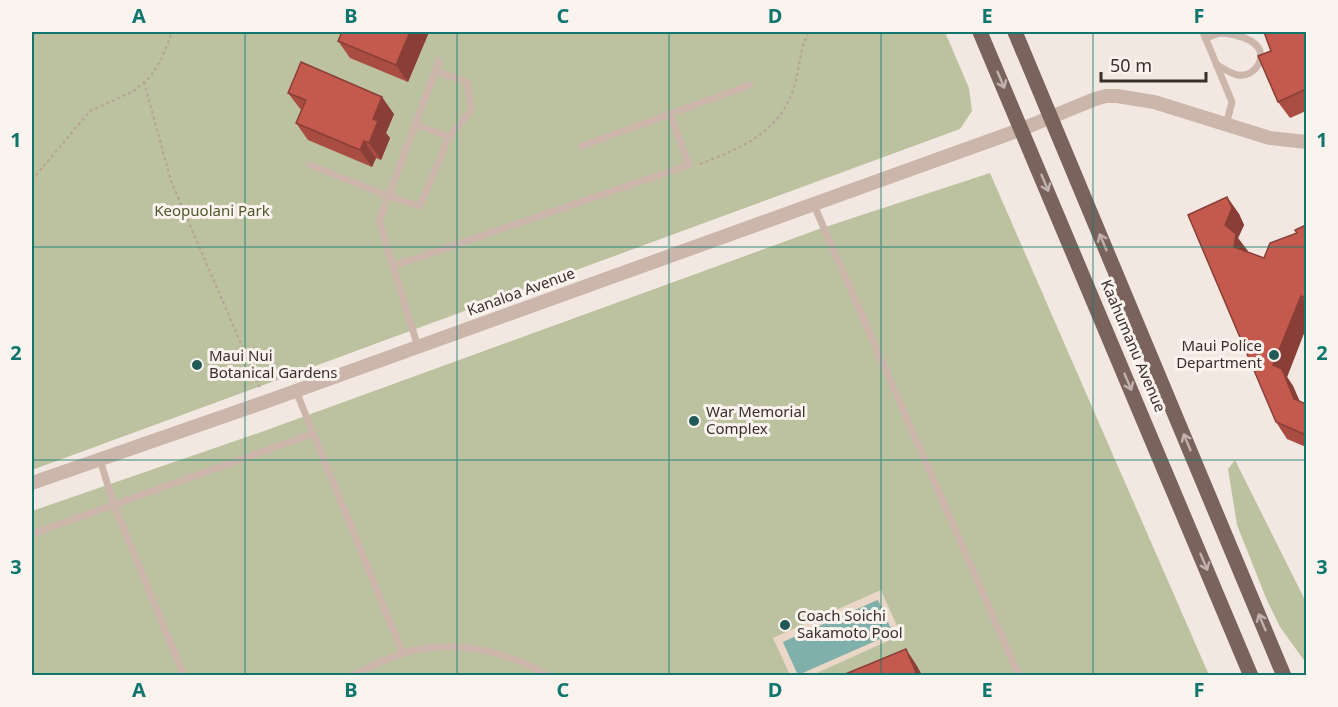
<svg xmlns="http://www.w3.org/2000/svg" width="1338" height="707" font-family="'Noto Sans',sans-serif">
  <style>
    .green { fill: #bcc2a0 }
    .plaza { fill: #ebd7c8; fill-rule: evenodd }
    .water { fill: #80b0ab }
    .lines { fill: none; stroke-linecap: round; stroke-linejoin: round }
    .path { stroke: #b7a096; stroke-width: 2; stroke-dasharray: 3 3; stroke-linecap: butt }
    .service { stroke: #ccb6ac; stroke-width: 7 }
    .minor { stroke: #ccb6ac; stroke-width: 14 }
    .primary { stroke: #7b635d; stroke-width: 15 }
    .wall { fill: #a94d43 }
    .shaded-wall { fill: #893f37 }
    .building { fill: #c45a4e; stroke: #893f37; stroke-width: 1.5 }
    .oneway { stroke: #c1b2ad }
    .grid { fill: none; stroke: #0f766e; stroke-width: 1.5; stroke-opacity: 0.55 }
    .poi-dot { fill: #215b57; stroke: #faf3ee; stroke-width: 2 }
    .labels { text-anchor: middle; stroke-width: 6; stroke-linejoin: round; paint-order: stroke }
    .park-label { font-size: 15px; fill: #4f582f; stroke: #faf3ee }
    .street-label { font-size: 15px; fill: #3a2e2b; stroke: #faf3ee }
    .poi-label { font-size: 15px; fill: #3a2e2b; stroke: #faf3ee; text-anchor: start }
    .neatline { fill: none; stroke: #0f766e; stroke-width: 2 }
    .grid-label { font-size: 20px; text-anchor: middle; font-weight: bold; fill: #0f766e }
  </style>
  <rect width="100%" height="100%" fill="#f3e8e1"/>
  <g class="green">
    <path d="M32,32H945L969,88L972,111L960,129L32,470Z"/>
    <path d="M990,173L1209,675H32V511L264,431L822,228Z"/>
    <path d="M1235,460L1306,602V663L1280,627L1266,598L1237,525L1228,469Z"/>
  </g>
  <path class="plaza" d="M881,590L901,635L810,676L790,675L773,638ZM877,600L892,634L798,675L783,642Z"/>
  <path class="water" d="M878,600L893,633L798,675L783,642Z"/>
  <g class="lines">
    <g class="path">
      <path d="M144,82L171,181L260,388"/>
      <path d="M700,164C738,149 776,135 792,93C800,73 798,51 809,32"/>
      <path d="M32,180L90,111L134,91L151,76L162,58L172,32"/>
    </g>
    <g class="service">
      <path d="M1203,32L1232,102L1226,125"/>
      <path d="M1205,38C1211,36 1218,33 1223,33C1235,34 1256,39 1260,51C1264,64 1251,77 1238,75C1231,74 1223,68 1217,65"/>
      <path d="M435,71L467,82L471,111L449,137"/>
      <path d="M582,146L750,85"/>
      <path d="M310,165L388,196L420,206L449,137L415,124"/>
      <path d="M813,203L1019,676"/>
      <path d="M393,266L689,165L670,114"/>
      <path d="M418,347L379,221L439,61"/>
      <path d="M296,391L403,654"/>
      <path d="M100,460L114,505L184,676"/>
      <path d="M32,534L312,434"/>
      <path d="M350,676C370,667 393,655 415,650C461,641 509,652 549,676"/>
    </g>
    <path class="minor" d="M32,483L265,402L1022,129L1095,99L1106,96H1117L1154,102L1270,138L1306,142"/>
    <g class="primary">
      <path d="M980,32L1251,676"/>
      <path d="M1015,32L1284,676"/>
    </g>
  </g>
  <g class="wall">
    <path d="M429,32L408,82L350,58L338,41Z"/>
    <path d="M1306,32V111L1290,118L1278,102L1271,51Z"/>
    <path d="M288,93L394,114L386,133L390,138L381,160L376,158L372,167L308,140L296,123L301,110Z"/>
    <path d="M1227,197L1239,214L1244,225L1238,238L1247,252L1264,258L1306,225V328L1287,377L1293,386L1300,402L1306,404V447L1287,439L1276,422Z"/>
  </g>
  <g class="shaded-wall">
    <path d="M410,32H429L408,82L396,65Z"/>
    <path d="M382,97L394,114L386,133L390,138L381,160L369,143L373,119Z"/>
    <path d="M364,141L376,158L372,167L360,150Z"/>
    <path d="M1227,197L1239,214L1244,225L1238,238L1248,251L1246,264L1234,247L1225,225Z"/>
    <path d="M1301,296L1306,304V328L1287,377L1293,386L1306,416L1294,399L1273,365Z"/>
    <path d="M906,649L917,666L922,675H917Z"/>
  </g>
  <g class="building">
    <path d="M342,32H410L396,65L338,41Z"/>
    <path d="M1264,32H1306V89L1278,102L1258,56L1271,51Z"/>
    <path d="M301,62L382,97L373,119L378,121L369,143L364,141L360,150L296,123L306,100L288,93Z"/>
    <path d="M1227,197L1232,208L1225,225L1236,234L1234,247L1264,258L1270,243L1297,233L1295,230L1306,225V298L1301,296L1273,365L1282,369L1294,399L1306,404V435L1276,422L1188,215Z"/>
    <path d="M906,649L917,675H843Z"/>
    <path d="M420,674L434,675H417Z"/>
  </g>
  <defs><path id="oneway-shaft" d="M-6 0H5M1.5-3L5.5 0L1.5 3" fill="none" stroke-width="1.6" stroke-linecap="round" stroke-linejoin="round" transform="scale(1.5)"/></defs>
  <g class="oneway">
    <use href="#oneway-shaft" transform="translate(1001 80) rotate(67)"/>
    <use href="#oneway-shaft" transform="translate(1045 183) rotate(67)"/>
    <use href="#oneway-shaft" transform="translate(1103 242) rotate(-113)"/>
    <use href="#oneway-shaft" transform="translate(1128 382) rotate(67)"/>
    <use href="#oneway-shaft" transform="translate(1187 442) rotate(-113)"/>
    <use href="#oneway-shaft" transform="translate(1204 562) rotate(67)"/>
    <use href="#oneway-shaft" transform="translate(1262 622) rotate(-113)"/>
  </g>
  <path class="grid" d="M245,32V676M457,32V676M669,32V676M881,32V676M1093,32V676M32,247H1306M32,460H1306"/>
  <g class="poi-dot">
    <circle cx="1274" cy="355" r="6"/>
    <circle cx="197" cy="365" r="6"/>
    <circle cx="694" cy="421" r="6"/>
    <circle cx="785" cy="625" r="6"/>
  </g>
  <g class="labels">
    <g class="park-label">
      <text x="212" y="216">Keopuolani Park</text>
    </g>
    <g class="street-label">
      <text transform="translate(521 292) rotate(-20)" y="5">Kanaloa Avenue</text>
      <text transform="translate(1133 346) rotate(67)" y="5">Kaahumanu Avenue</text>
    </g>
    <g class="poi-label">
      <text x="1262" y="351" text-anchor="end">Maui Police<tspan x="1262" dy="17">Department</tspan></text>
      <text x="209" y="361">Maui Nui<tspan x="209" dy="17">Botanical Gardens</tspan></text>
      <text x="706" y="417">War Memorial<tspan x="706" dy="17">Complex</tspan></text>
      <text x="797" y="621">Coach Soichi<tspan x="797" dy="17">Sakamoto Pool</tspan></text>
    </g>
  </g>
  <rect width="1338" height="707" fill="none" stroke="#faf3ee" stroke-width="66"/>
  <path d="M1101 72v9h105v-9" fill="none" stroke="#3a2e2b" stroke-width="3"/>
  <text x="1110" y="72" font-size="18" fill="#3a2e2b" stroke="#faf3ee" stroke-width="4.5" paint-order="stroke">50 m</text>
  <rect x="33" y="33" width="1272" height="641" class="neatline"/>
  <g class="grid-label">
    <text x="139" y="23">A</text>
    <text x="351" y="23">B</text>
    <text x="563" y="23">C</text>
    <text x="775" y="23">D</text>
    <text x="987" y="23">E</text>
    <text x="1199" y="23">F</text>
    <text x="16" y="147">1</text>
    <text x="1322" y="147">1</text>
    <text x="16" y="360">2</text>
    <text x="1322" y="360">2</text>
    <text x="16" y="574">3</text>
    <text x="1322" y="574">3</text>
    <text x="139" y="697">A</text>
    <text x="351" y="697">B</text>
    <text x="563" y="697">C</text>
    <text x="775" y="697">D</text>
    <text x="987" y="697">E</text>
    <text x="1199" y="697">F</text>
  </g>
</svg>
